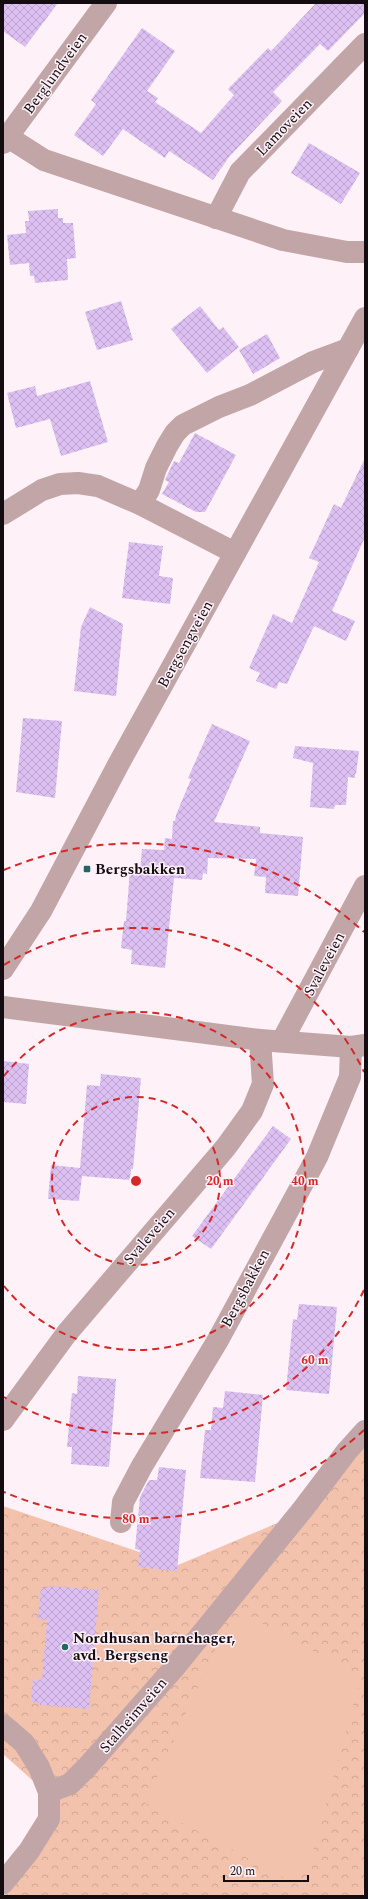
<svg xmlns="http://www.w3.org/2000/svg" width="368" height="1899" font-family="Spectral,serif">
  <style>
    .forest { fill: url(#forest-crowns) }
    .pitch { fill: #f3c2ad }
    .building { fill: url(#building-cross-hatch) }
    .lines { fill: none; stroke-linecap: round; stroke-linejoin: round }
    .minor { stroke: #c2a5a7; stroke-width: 22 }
    .ring { fill: none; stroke: #d62828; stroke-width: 2; stroke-dasharray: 7 5 }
    .poi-dot { fill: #1f6962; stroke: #fef1f8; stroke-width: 1.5 }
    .labels { text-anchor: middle; stroke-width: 3; stroke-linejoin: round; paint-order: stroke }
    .street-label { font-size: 15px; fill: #130c10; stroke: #fef1f8 }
    .poi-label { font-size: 15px; font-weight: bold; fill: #130c10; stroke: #fef1f8; text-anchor: start }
    .centre { fill: #d62828; stroke: #fef1f8; stroke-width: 2 }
    .ring-label { font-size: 12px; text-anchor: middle; font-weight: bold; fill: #d62828; stroke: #fef1f8; stroke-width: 3; stroke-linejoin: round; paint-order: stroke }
  </style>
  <defs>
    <pattern id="forest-crowns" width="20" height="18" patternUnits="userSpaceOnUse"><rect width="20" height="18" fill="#f3c2ad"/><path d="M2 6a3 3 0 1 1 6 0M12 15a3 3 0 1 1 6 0" fill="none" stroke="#cfa694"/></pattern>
    <pattern id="building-cross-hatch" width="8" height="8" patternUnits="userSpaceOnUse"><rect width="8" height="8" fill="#ddc0f2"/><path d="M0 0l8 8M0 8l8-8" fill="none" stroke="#bda4ce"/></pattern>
  </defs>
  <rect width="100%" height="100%" fill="#fef1f8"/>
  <path class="forest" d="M365,1442V1879L363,1896H3V1873L59,1804L3,1754V1506L178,1565L313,1508Z"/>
  <path class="pitch" d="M244,1614L361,1676L315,1845L298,1885L145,1803L221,1637Z"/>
  <g class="building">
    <path d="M3,3H58L25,47L3,31Z"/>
    <path d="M316,3H365V13L328,51L320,44L273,92L282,101L229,157L213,180L169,151L165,158L123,129L103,156L74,135L96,104L91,100L142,28L175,51L147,91L158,98L155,102L201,133L234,95L228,89L268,48L271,51Z"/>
    <path d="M309,143L360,173L341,204L291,173Z"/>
    <path d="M58,209V218H63V223H73L76,258L67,259L68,280L35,283L34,276H30L29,263L10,265L7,235L26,233L25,221H29L28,211Z"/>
    <path d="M121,301L133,340L97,350L85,312Z"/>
    <path d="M200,306L219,330L223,327L239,347L207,373L171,329Z"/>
    <path d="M267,334L280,358L253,374L239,350Z"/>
    <path d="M90,381L108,442L61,456L50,419L16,428L7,393L35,386L37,396Z"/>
    <path d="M195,433L236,455L205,512H196L162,494L169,482L165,480L174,461L179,463Z"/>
    <path d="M365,458V537L332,611L355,621L346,641L314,626L287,684L279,682L276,689L256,681L260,673L249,668L273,614L292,623L319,562L309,558L334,504L341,508Z"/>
    <path d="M129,542L163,546L159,576L173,578L170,604L122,598Z"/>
    <path d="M90,607L123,624L116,696L74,691L81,627Z"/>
    <path d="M23,718L62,721L55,798L16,792Z"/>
    <path d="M212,724L250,741L214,822L260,827V833L303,837L298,896L265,893L266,877L254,876L256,859L208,858L207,874L203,873L202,880L174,878L165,968L131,964L132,950L121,948L124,921H126L130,870L140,871L142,849L164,850L165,838L172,839L173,821H175L176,815L191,779L188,778Z"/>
    <path d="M295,746L359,751L356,774H355V778L348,777L346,805H335L334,809L310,807L313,763L293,758Z"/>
    <path d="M3,1061L29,1064L26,1104L3,1102Z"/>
    <path d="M101,1074L141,1078L133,1169H131L130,1180L82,1176L79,1201L48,1199L51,1165L80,1168L87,1085L100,1086Z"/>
    <path d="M273,1126L291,1139L211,1249L192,1236Z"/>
    <path d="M299,1304L337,1307L329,1394L286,1390L293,1319L297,1320Z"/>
    <path d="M78,1376L116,1379L109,1467L71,1464L72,1447H67L72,1393L77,1394Z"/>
    <path d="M225,1391L263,1395L255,1482L200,1478L205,1430H211L213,1407L223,1408Z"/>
    <path d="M159,1467L186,1470L177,1571L138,1567L140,1550L135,1549L140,1497L149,1480H157Z"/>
    <path d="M50,1586L99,1590L89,1709L40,1705V1703L31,1702L33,1679L42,1680L47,1620L38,1619L41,1588H50Z"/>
  </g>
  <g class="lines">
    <g class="minor">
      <path d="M8,137L44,160L283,240L347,252H365"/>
      <path d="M3,143L106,3"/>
      <path d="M216,218L240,172L365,44"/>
      <path d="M140,504L149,490L156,468L167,446L175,433L183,425L219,407L250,395L313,362L348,349"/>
      <path d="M3,514L42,490L60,484L78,483L98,486L140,504L235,553"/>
      <path d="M3,969L41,911L118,765L365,318"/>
      <path d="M3,1007L260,1040L351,1047L365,1045"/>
      <path d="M282,1041L365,886"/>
      <path d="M3,1420L67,1333L226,1147L252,1111L263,1084L260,1040"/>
      <path d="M121,1522L123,1502L142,1466L218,1340L317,1157L350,1077L351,1047"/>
      <path d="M3,1725L24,1743L39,1767L49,1792V1819L29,1851L3,1883"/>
      <path d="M49,1792L70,1784L88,1766L174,1668L303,1509L347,1451L365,1431"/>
    </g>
  </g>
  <g class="ring">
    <circle cx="136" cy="1181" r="84"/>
    <path d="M4 1076A169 169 0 1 1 4 1286"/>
    <path d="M364 1290A253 253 0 0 1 4 1397M4 965A253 253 0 0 1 364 1072"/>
    <path d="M364 1430A338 338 0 0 1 4 1492M4 870A338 338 0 0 1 364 932"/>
  </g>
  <g class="poi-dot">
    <rect x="83" y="865" width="8" height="8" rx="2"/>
    <circle cx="65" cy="1647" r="4"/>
  </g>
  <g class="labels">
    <g class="street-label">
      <text transform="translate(55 73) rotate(-54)" y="5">Berglundveien</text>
      <text transform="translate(284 127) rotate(-46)" y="5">Lamoveien</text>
      <text transform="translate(185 644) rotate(-61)" y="5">Bergsengveien</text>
      <text transform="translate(324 964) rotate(-62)" y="5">Svaleveien</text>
      <text transform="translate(149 1236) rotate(-49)" y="5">Svaleveien</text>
      <text transform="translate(245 1288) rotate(-62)" y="5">Bergsbakken</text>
      <text transform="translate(133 1715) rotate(-49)" y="5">Stalheimveien</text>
    </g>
    <g class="poi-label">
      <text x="95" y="874">Bergsbakken</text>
      <text x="73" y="1643">Nordhusan barnehager,<tspan x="73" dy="17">avd. Bergseng</tspan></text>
    </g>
  </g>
  <circle cx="136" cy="1181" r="6" class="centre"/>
  <g class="ring-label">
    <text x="220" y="1185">20 m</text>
    <text x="305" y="1185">40 m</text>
    <text x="315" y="1364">60 m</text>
    <text x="136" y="1523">80 m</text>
  </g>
  <rect width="368" height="1899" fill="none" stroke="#130c10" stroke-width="8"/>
  <path d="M224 1875v6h84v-6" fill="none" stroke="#130c10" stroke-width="2"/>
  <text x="230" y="1875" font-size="12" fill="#130c10" stroke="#fef1f8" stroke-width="3" paint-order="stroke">20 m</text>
</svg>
